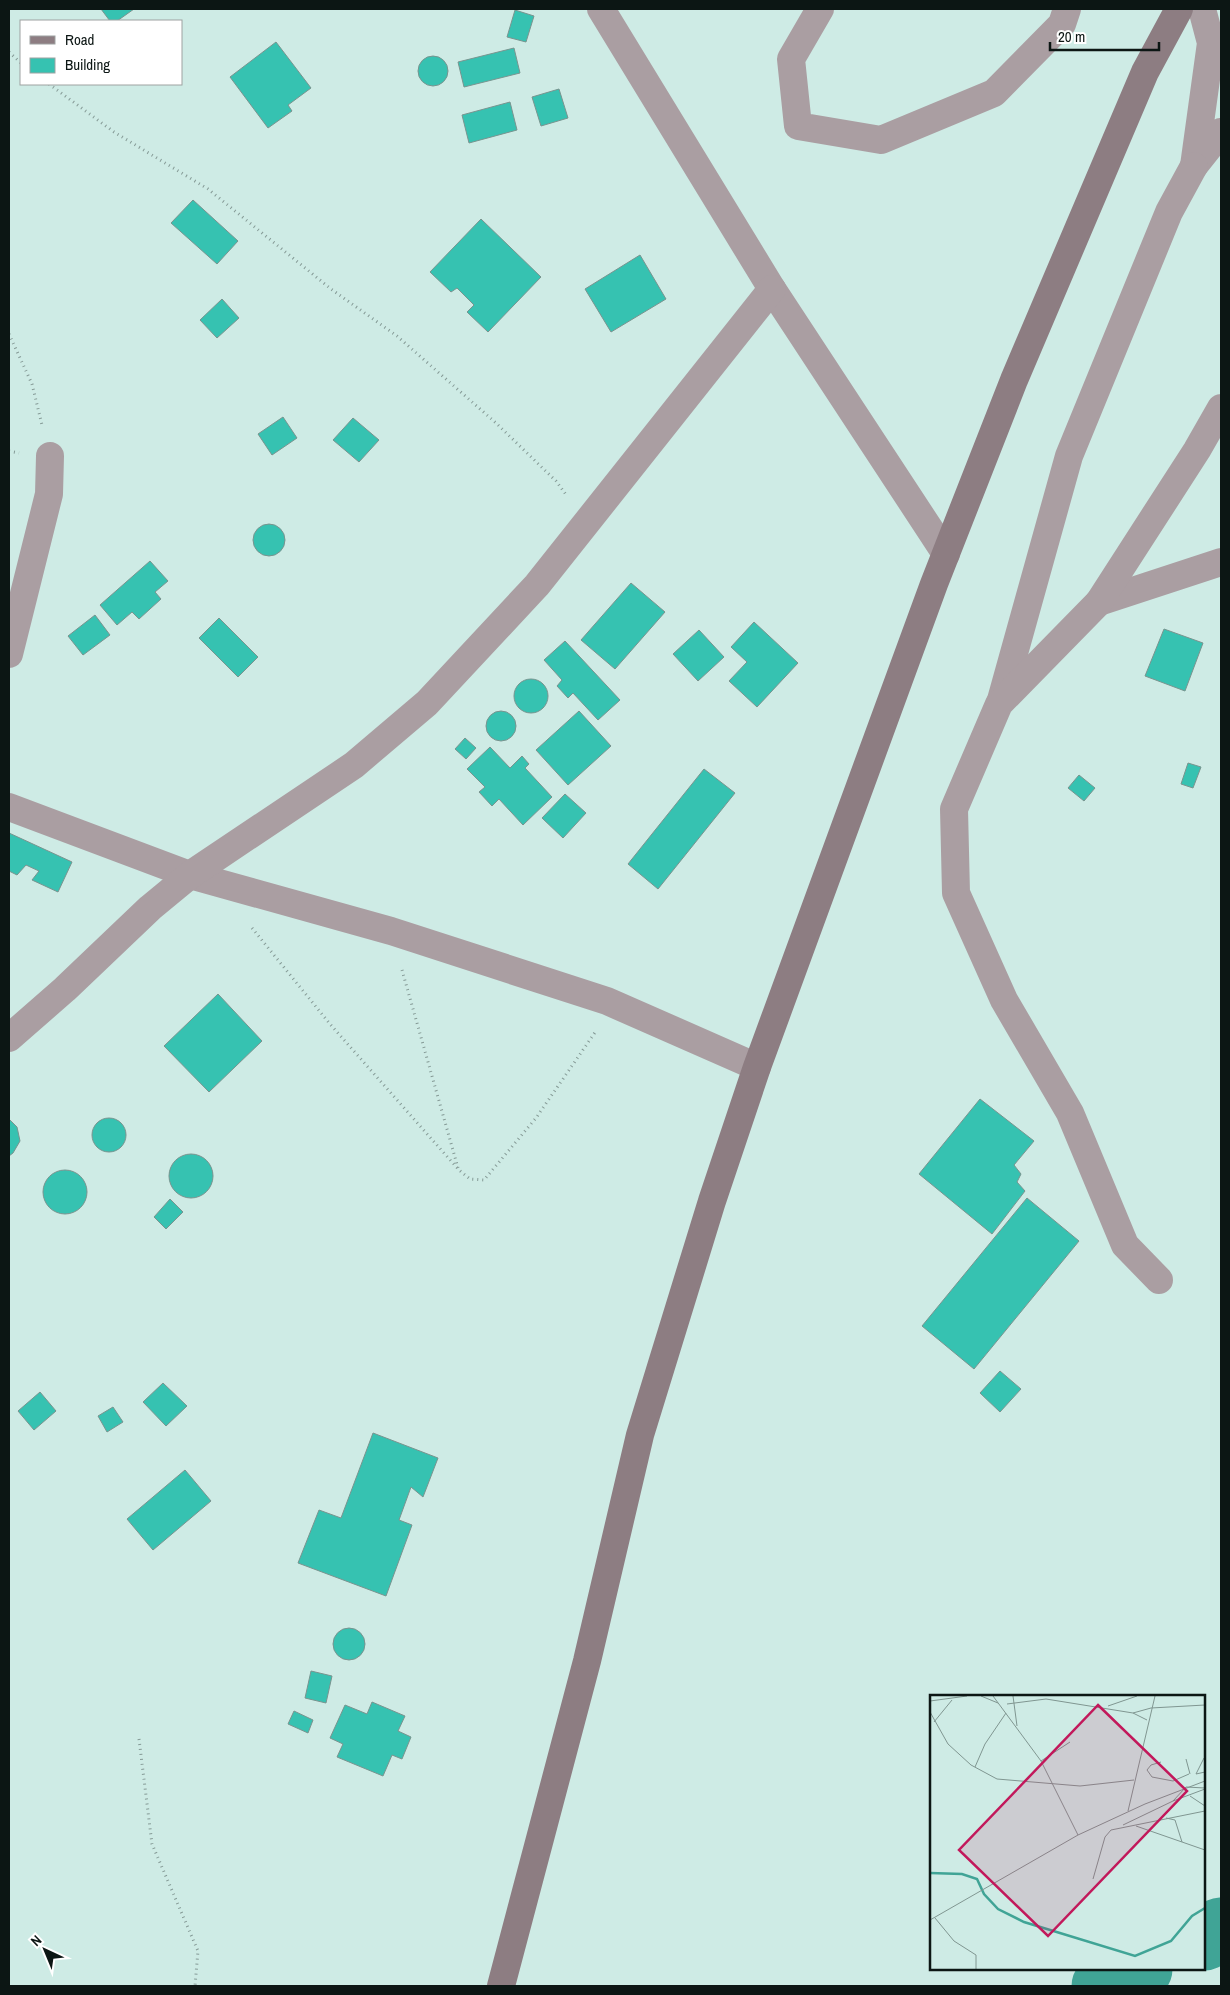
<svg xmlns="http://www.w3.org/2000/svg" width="1230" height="1995" font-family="'Archivo Narrow',sans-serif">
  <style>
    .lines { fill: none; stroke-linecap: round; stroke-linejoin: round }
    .river { stroke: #40a496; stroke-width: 65 }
    .building { fill: #36c2b1; stroke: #79948f }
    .path { stroke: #859a96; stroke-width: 3; stroke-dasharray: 1 4; stroke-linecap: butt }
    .street { stroke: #aa9ea2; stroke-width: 28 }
    .secondary { stroke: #8d7d82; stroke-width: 28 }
    .inset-river { fill: none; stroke: #40a496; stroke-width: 2.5 }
    .inset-road { fill: none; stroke: #809691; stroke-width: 1 }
    .view { fill: #c2185b; fill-opacity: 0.15; stroke: #c2185b; stroke-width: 2.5 }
    .inset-edge { fill: none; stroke: #0c1614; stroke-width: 2.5 }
  </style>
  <rect width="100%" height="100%" fill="#ceebe5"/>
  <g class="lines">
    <g class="river">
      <path d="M1204,1938L1221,1930"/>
      <path d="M1104,1986L1140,1969"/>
    </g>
  </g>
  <g class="building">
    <path d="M101,9H134L117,21H110Z"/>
    <path d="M515,10L534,16L526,42L507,37Z"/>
    <path d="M276,42L311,88L288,105L292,111L268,128L230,77Z"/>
    <path d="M514,48L520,73L464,87L458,62Z"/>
    <circle cx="433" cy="71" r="15"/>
    <path d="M559,89L568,118L541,126L532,97Z"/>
    <path d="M510,102L517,130L469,143L462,115Z"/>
    <path d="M193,200L238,241L217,264L171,223Z"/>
    <path d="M481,219L541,277L488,332L467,312L474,305L457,288L451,292L430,272Z"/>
    <path d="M640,255L666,299L611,332L585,289Z"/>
    <path d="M222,299L239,318L217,338L200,320Z"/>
    <path d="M283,417L297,438L272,455L258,434Z"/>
    <path d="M353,418L379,440L359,462L333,440Z"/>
    <circle cx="269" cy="540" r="16"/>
    <path d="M150,561L168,581L155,592L161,599L139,619L132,612L117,625L100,605Z"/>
    <path d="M631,583L665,612L615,669L581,640Z"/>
    <path d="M95,615L110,635L83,655L68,636Z"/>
    <path d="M219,618L258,657L238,677L199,638Z"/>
    <path d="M754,622L798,663L757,707L729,681L747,662L731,647Z"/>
    <path d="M1164,629L1203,643L1185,691L1145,676Z"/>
    <path d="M699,630L724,657L698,681L673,654Z"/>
    <path d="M565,641L620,700L598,720L573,693L568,698L557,686L562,680L544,660Z"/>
    <circle cx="531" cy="696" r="17"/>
    <circle cx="501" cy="726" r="15"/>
    <path d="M579,711L611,746L568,785L536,750Z"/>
    <path d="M465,738L476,748L466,759L455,749Z"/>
    <path d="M490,747L510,768L522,756L529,764L525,768L552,797L523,825L499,799L492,806L479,792L485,787L467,769Z"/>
    <path d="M1188,763L1201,767L1193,788L1181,784Z"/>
    <path d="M704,769L735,793L658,889L628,864Z"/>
    <path d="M1079,775L1095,788L1084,801L1068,788Z"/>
    <path d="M565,794L586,813L563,838L542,818Z"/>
    <path d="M9,833L72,862L58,892L32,880L39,871L26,865L17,875L9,871Z"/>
    <path d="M218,994L262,1041L209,1092L164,1046Z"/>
    <path d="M980,1099L1034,1141L1014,1165L1021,1174L1017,1182L1025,1191L992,1234L919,1174Z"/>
    <circle cx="109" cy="1135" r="17"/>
    <path d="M9,1119L17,1127L20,1141L13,1153L9,1156Z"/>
    <circle cx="191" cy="1176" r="22"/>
    <circle cx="65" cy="1192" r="22"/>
    <path d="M1027,1198L1079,1241L974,1369L922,1326Z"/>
    <path d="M170,1199L183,1212L166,1229L154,1217Z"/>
    <path d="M1000,1371L1021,1389L1000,1412L980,1393Z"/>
    <path d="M163,1383L187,1406L166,1426L143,1402Z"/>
    <path d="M40,1392L56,1411L34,1430L18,1411Z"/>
    <path d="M113,1407L123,1422L107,1432L98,1416Z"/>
    <path d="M373,1433L438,1458L423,1497L411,1487L399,1520L412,1525L386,1596L298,1563L319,1510L341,1518Z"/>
    <path d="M185,1470L211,1501L153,1550L127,1519Z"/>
    <circle cx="349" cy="1644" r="16"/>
    <path d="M311,1671L332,1676L326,1703L305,1698Z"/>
    <path d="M372,1702L405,1716L398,1731L411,1737L402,1759L392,1755L383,1776L337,1757L343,1744L330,1738L345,1705L367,1714Z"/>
    <path d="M294,1711L313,1720L308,1733L288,1724Z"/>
  </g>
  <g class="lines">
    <g class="path">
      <path d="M9,52L21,63"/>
      <path d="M49,84L114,132L208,189L331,289L397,336L496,423L556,481L567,496"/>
      <path d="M9,334L32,384L42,425"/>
      <path d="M9,451L19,453"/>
      <path d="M252,928L330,1024L459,1170L470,1179L484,1180L536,1118L596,1031"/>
      <path d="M402,970L458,1168"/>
      <path d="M139,1739L152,1844L198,1951L195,1986"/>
    </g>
    <g class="street">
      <path d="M601,9L772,289L946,554"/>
      <path d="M820,9L791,59L798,126L881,140L994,93L1062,24L1067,9"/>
      <path d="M1202,9L1211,43L1194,166L1221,132"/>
      <path d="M1099,602L1221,562"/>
      <path d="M9,654L49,494L50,456"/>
      <path d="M1001,700L1069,456L1169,212L1194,166"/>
      <path d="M9,807L190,875L391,931L607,1001L757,1067"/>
      <path d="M9,1038L65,989L150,908L190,875L354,765L427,703L537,585L772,289"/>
      <path d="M1159,1280L1125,1245L1070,1113L1004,1000L956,893L954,809L999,704L1099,602L1197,450L1221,408"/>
    </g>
    <path class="secondary" d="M501,1986L587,1661L640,1435L712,1201L757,1067L934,584L1014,380L1145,72L1179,9"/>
  </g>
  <g transform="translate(930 1695)">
    <rect width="275" height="275" fill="#ceebe5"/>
    <path class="inset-river" d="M0,178L32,179L47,184L54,199L68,214L94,227L205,261L241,246L262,221L275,213"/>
    <path class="inset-road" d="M51,1L68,8M63,1L111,66L148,140M83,1L87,31M0,6L37,1M77,9L116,4L203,18L221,13L275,10M178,11L207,1M0,17L18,49L41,70L67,84L150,91L204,85M203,18L217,25M4,27L22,5M274,63L266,79L275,77M256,64L260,79M111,66L140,47M231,67L221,70L217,75L222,82L243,86L259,79M45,72L55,49L76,18M275,93L256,92L243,106L275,94M260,101L275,111M198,116L225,1M236,123L245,125L252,147L275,155M193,130L243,106M206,131L252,147M163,184L175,142L181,135L275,116M5,223L24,246L46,260V274M0,225L148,140L215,109L275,86"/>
    <path class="view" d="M168,10L257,96L118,241L29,155Z"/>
    <rect width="275" height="275" class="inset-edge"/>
  </g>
  <rect width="1230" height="1995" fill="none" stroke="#0c1614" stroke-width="20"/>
  <rect x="20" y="20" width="162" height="65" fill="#ffffff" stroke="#9ea2a1"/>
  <rect x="30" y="36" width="25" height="8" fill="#8d7d82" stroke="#9ea2a1"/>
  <text x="65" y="45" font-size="15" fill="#0c1614">Road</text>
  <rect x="30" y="58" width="25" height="15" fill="#36c2b1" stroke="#9ea2a1"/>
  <text x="65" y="70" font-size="15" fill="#0c1614">Building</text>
  <g transform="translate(45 1950) rotate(316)" stroke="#ffffff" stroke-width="4" paint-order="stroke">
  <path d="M0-4L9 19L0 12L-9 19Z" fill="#0c1614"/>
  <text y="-8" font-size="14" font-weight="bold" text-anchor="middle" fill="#0c1614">N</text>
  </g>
  <path d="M1050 42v8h109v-8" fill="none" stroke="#0c1614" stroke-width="2.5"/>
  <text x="1058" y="42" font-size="15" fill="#0c1614" stroke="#ffffff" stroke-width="4" paint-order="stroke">20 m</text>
</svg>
